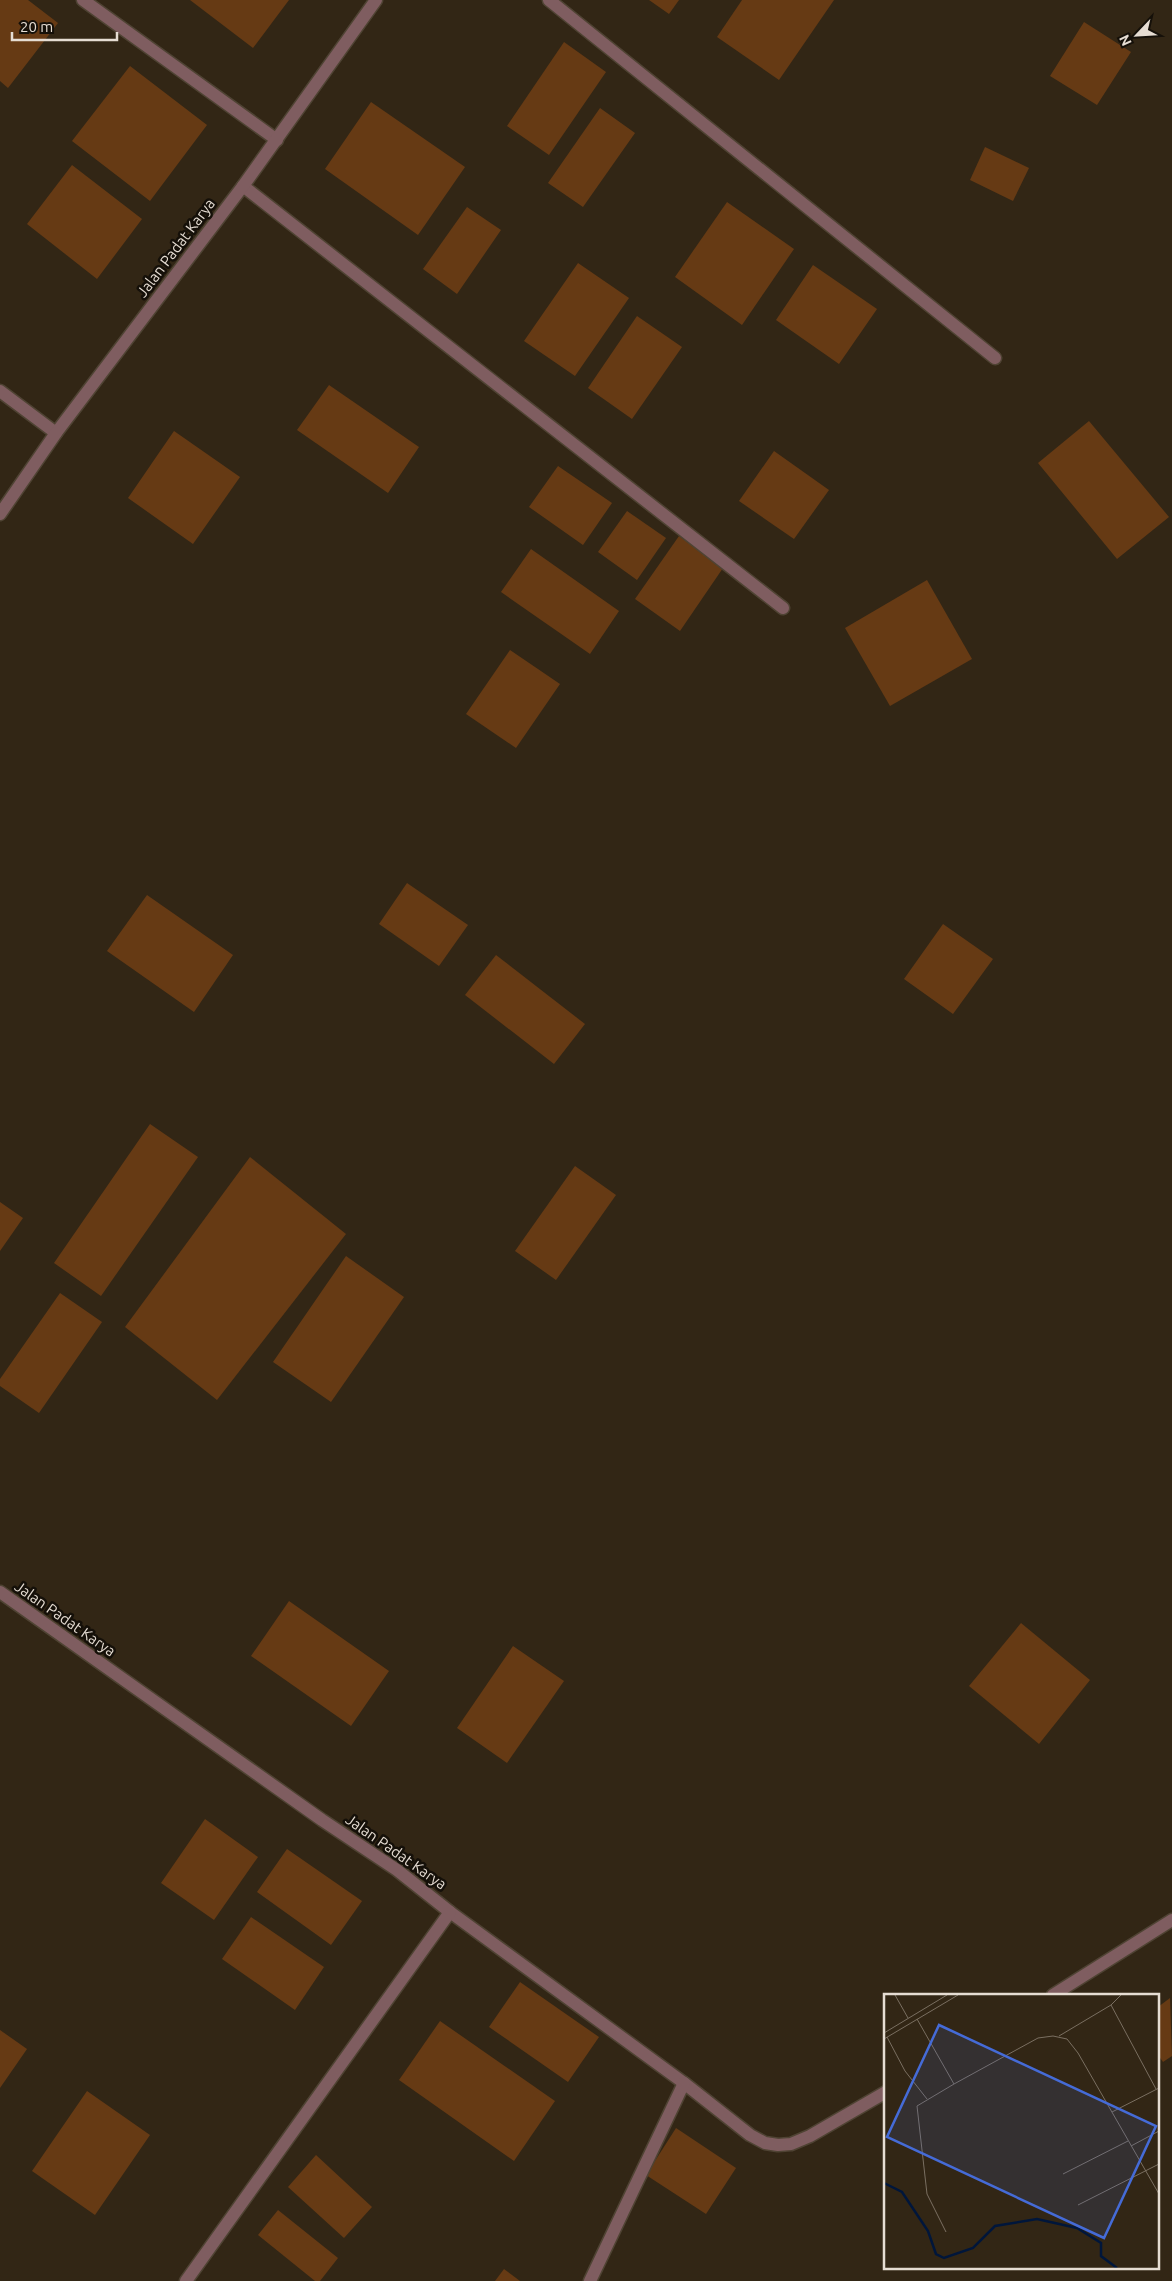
<svg xmlns="http://www.w3.org/2000/svg" width="1172" height="2281" font-family="Ubuntu,sans-serif">
  <style>
    .building { fill: #663a14 }
    .lines { fill: none; stroke-linecap: round; stroke-linejoin: round }
    .minor-casing { stroke: #4f4333; stroke-width: 15 }
    .tertiary-casing { stroke: #4f4333; stroke-width: 15 }
    .minor { stroke: #7f5d60; stroke-width: 12 }
    .tertiary { stroke: #7f5d60; stroke-width: 12 }
    .labels { text-anchor: middle; stroke-width: 5; stroke-linejoin: round; paint-order: stroke }
    .street-label { font-size: 15px; fill: #e6ddd3; stroke: #151009 }
    .inset-river { fill: none; stroke: #00163b; stroke-width: 2.5 }
    .inset-road { fill: none; stroke: #7a6f61; stroke-width: 1 }
    .view { fill: #456bd7; fill-opacity: 0.15; stroke: #456bd7; stroke-width: 2.5 }
    .inset-edge { fill: none; stroke: #e6ddd3; stroke-width: 2.5 }
  </style>
  <rect width="100%" height="100%" fill="#322615"/>
  <g class="building">
    <path d="M0,0H28L58,23L8,88L0,81Z"/>
    <path d="M190,0H289L253,48Z"/>
    <path d="M649,0H679L669,14Z"/>
    <path d="M742,0H834L779,80L717,37Z"/>
    <path d="M1084,22L1131,52L1097,105L1050,76Z"/>
    <path d="M564,42L606,72L549,155L507,126Z"/>
    <path d="M130,66L207,125L150,201L72,141Z"/>
    <path d="M371,102L465,167L418,235L325,169Z"/>
    <path d="M600,108L635,133L583,207L548,183Z"/>
    <path d="M985,147L1029,168L1013,201L970,180Z"/>
    <path d="M72,165L142,219L97,279L27,224Z"/>
    <path d="M727,202L794,249L742,325L675,277Z"/>
    <path d="M467,207L501,230L457,294L423,269Z"/>
    <path d="M578,263L629,298L575,376L524,341Z"/>
    <path d="M813,265L877,309L839,364L776,320Z"/>
    <path d="M637,316L682,347L632,419L588,388Z"/>
    <path d="M329,385L419,447L388,493L297,430Z"/>
    <path d="M1089,421L1169,517L1117,559L1038,463Z"/>
    <path d="M174,431L240,477L193,544L128,498Z"/>
    <path d="M774,451L829,490L794,539L739,501Z"/>
    <path d="M558,466L612,503L583,545L529,507Z"/>
    <path d="M627,511L666,538L637,580L598,552Z"/>
    <path d="M679,536L723,568L680,631L635,599Z"/>
    <path d="M531,549L619,611L590,654L501,592Z"/>
    <path d="M927,580L972,659L890,706L845,628Z"/>
    <path d="M510,650L560,684L516,748L466,714Z"/>
    <path d="M407,883L468,925L439,966L379,924Z"/>
    <path d="M147,895L233,955L194,1012L107,951Z"/>
    <path d="M943,924L993,959L953,1014L904,979Z"/>
    <path d="M496,955L585,1024L554,1064L465,995Z"/>
    <path d="M150,1124L198,1157L101,1296L54,1263Z"/>
    <path d="M250,1157L346,1234L217,1400L125,1327Z"/>
    <path d="M575,1166L616,1195L556,1280L515,1251Z"/>
    <path d="M0,1202L23,1218L0,1251Z"/>
    <path d="M346,1256L404,1297L331,1402L273,1362Z"/>
    <path d="M60,1293L102,1322L39,1413L0,1386V1379Z"/>
    <path d="M289,1601L389,1671L351,1726L251,1656Z"/>
    <path d="M1021,1623L1090,1680L1039,1744L969,1686Z"/>
    <path d="M513,1646L564,1681L507,1763L457,1728Z"/>
    <path d="M205,1819L258,1857L214,1920L161,1883Z"/>
    <path d="M287,1849L362,1901L331,1945L257,1892Z"/>
    <path d="M251,1917L324,1967L295,2010L222,1959Z"/>
    <path d="M520,1982L599,2037L568,2082L489,2027Z"/>
    <path d="M1170,1998L1172,2056L1163,2062L1158,2055V2007Z"/>
    <path d="M440,2021L555,2101L514,2161L399,2080Z"/>
    <path d="M0,2030L27,2049L0,2088Z"/>
    <path d="M87,2091L150,2135L95,2215L32,2171Z"/>
    <path d="M676,2128L736,2168L706,2214L646,2175Z"/>
    <path d="M316,2155L372,2207L344,2238L288,2187Z"/>
    <path d="M278,2210L338,2258L320,2281H315L258,2235Z"/>
    <path d="M504,2269L520,2281H495Z"/>
  </g>
  <g class="lines">
    <g class="minor-casing">
      <g id="minor">
        <path d="M83,0L277,140"/>
        <path d="M549,0L995,358"/>
        <path d="M243,186L783,608"/>
        <path d="M0,391L56,433"/>
        <path d="M450,1912L684,2083L750,2135L765,2143L778,2145L791,2144L810,2136L886,2092"/>
        <path d="M1053,1995L1172,1920"/>
        <path d="M590,2281L684,2083"/>
      </g>
    </g>
    <g class="tertiary-casing">
      <g id="tertiary">
        <path d="M0,514L56,433L243,186L376,0"/>
        <path d="M0,1592L322,1820L397,1870L450,1912L186,2281"/>
      </g>
    </g>
    <use href="#minor" class="minor"/>
    <use href="#tertiary" class="tertiary"/>
  </g>
  <g class="labels">
    <g class="street-label">
      <text transform="translate(176 248) rotate(-53)" y="5">Jalan Padat Karya</text>
      <text transform="translate(65 1619) rotate(35)" y="5">Jalan Padat Karya</text>
      <text transform="translate(396 1852) rotate(35)" y="5">Jalan Padat Karya</text>
    </g>
  </g>
  <g transform="translate(884 1994)">
    <rect width="275" height="275" fill="#322615"/>
    <path class="inset-river" d="M0,189L18,198L44,237L52,260L60,264L89,254L111,232L153,225L193,234L217,249V262L233,274"/>
    <path class="inset-road" d="M11,1L24,24M227,11L272,95M33,25L70,90L154,44L169,42L183,45L194,59L275,200M0,39L63,1M175,42L227,11L237,1M3,43L21,77L43,105M0,45L74,1M228,118L275,94M247,152L275,137M179,180L244,147M194,211L275,170M62,238L43,200L33,112L70,90"/>
    <path class="view" d="M55,31L272,132L220,244L3,143Z"/>
    <rect width="275" height="275" class="inset-edge"/>
  </g>
  <g transform="translate(1137 35) rotate(245)" stroke="#151009" stroke-width="4" paint-order="stroke">
  <path d="M0-4L9 19L0 12L-9 19Z" fill="#e6ddd3"/>
  <text y="-8" font-size="14" font-weight="bold" text-anchor="middle" fill="#e6ddd3">N</text>
  </g>
  <path d="M12 32v8h105v-8" fill="none" stroke="#e6ddd3" stroke-width="2.5"/>
  <text x="20" y="32" font-size="15" fill="#e6ddd3" stroke="#151009" stroke-width="4" paint-order="stroke">20 m</text>
</svg>
